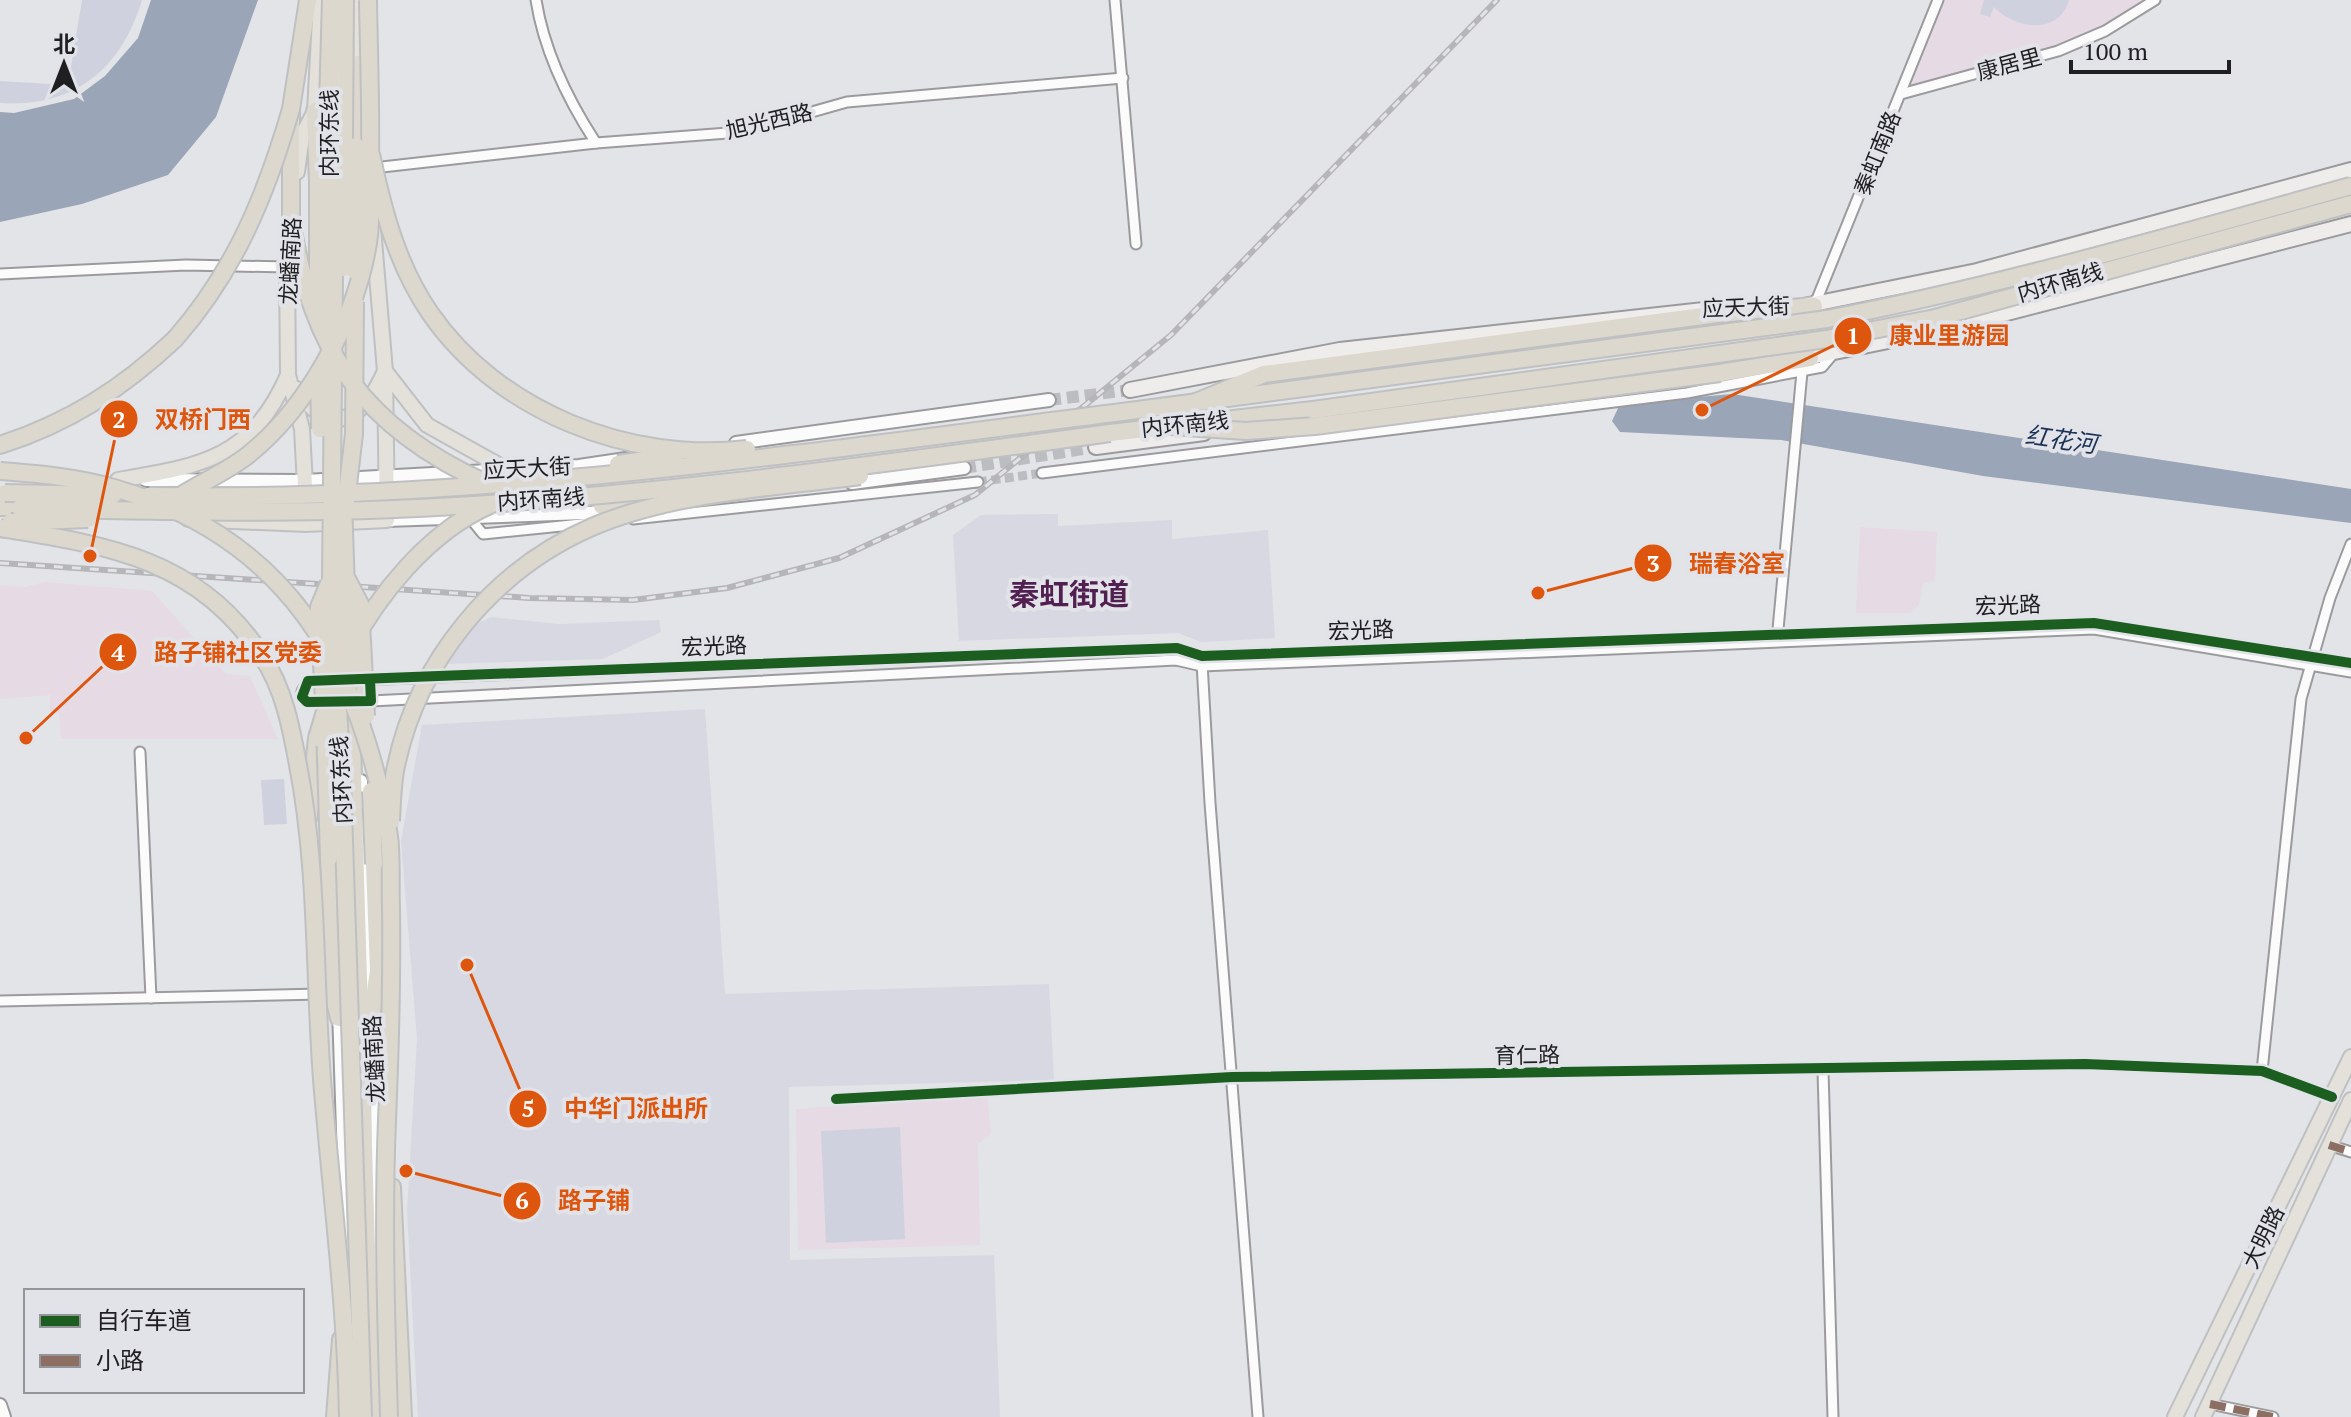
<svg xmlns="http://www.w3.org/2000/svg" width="2351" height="1417" font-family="'PT Serif','Noto Sans SC',serif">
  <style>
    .built { fill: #d7d8e2 }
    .education { fill: #e6dae4 }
    .green { fill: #d0d1de }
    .water { fill: #9aa5b7 }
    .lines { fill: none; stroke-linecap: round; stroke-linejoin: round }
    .minor-tunnel { stroke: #bcbdc0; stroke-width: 9; stroke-dasharray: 9 4.5; stroke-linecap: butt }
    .tertiary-tunnel { stroke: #bcbdc0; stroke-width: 12; stroke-dasharray: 12 6; stroke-linecap: butt }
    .minor-casing { stroke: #9b9b9e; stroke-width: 13 }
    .tertiary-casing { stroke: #9b9b9e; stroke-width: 16 }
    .secondary-casing { stroke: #9b9b9e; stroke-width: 18 }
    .primary-casing { stroke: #bfc0c2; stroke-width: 18 }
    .trunk-casing { stroke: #bfc0c2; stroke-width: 20 }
    .minor { stroke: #fbfbfc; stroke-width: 9 }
    .tertiary { stroke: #fbfbfc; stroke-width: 12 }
    .secondary { stroke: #efedeb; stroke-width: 14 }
    .primary { stroke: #e3e1da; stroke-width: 14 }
    .trunk { stroke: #dcd8ce; stroke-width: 16 }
    .rail-casing { stroke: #b6b6b8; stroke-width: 6 }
    .rail { stroke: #e2e3e9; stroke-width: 3; stroke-dasharray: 9; stroke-linecap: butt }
    .trunk-bridge-casing { stroke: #bfc0c2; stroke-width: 20; stroke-linecap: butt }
    .trunk-bridge { stroke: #dcd8ce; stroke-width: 16 }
    .quiet { stroke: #8d6e63; stroke-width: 8; stroke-dasharray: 16 8; stroke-linecap: butt }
    .cycleway-casing { stroke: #e2e3e9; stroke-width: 15 }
    .cycleway { stroke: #1b5e20; stroke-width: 10 }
    .labels { text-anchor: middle; stroke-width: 8; stroke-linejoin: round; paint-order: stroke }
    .street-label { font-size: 22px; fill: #1f1f21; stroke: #e2e3e9 }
    .water-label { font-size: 24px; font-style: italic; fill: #1c3156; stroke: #e2e3e9 }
    .district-label { font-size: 30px; font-weight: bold; fill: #512050; stroke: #e2e3e9 }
    .leader { fill: none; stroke: #de560d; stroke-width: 3 }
    .callout-dot { fill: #de560d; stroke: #e2e3e9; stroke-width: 3 }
    .mark-label { font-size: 24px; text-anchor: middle; font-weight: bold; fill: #fff }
    .callout-label { font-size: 24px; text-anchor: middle; font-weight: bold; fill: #de560d; stroke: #e2e3e9; stroke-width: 8; stroke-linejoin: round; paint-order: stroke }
  </style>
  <rect width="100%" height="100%" fill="#e3e4e8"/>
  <g class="built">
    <path d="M1058,514V526L1172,520V539L1268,530L1275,638L1201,642L1178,633L959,641L953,535L981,515Z"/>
    <path d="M491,617L558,624L659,620L661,632L603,659L446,664L470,627Z"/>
    <path d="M705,709L725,994L1049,984L1054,1080L789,1087L790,1260L994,1255L1000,1417H418L407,1211L417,1039L401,841L422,725Z"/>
  </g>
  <g class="education">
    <path d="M1938,0H2155L2058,51L1901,94Z"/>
    <path d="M1860,527L1937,532L1935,581L1923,583L1919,605L1910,613H1856Z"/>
    <path d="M45,582L152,591L226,674L250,676L278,739H61L59,713L50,712V695L0,699V585L24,587Z"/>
    <path d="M987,1093L991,1133L978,1144L980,1245L798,1250L796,1109L836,1106V1099Z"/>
  </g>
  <g class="green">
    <path d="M82,0H142C121,70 73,108 0,103V81L68,85Z"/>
    <path d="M1984,0H2069C2059,36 2014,29 1994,7L1990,17L1980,14Z"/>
    <path d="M284,779L287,824L264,825L261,780Z"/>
    <path d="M900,1127L905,1239L826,1243L821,1131Z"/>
  </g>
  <g class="water">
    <path d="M151,0H258L216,117L168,175L82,204L0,222V112L14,113L74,99L105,76L138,38Z"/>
    <path d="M1732,394L2351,489V523L1983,476L1781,440L1620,432L1612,421L1620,404Z"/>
  </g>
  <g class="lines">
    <path class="minor-tunnel" d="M978,482L1042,473"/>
    <g class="tertiary-tunnel">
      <path d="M1049,400L1130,390"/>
      <path d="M964,468L1096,447"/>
    </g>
    <g class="minor-casing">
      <g id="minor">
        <path d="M536,0C544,51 568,100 596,143"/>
        <path d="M1115,0L1136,244"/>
        <path d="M1901,94L2058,51L2105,31L2155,0"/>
        <path d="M373,168L596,143L741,132L847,102L1123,78"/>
        <path d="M0,274L186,265L287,267"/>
        <path d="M1815,304L1938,0"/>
        <path d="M1042,473L1687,393L1822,367L1833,354"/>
        <path d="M470,518L483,534L591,523"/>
        <path d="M633,519L978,482"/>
        <path d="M1777,640L1802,372"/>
        <path d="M1202,663L1210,803L1258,1417"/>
        <path d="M360,680L1177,648L1202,656L2094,623L2351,663"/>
        <path d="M325,681H308L302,691L307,702H326"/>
        <path d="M371,701L1176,660L1202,666L2094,629L2351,672"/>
        <path d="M140,752L151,998"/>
        <path d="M0,1001L321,994"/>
        <path d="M1823,1071L1833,1417"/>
        <path d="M2262,1071L2301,699L2330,598L2351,544"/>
        <path d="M836,1099L1232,1077L2085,1064L2262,1071L2332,1097"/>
        <path d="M2329,1145L2351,1152"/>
        <path d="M2210,1404L2273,1417"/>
      </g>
    </g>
    <g class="tertiary-casing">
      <g id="tertiary">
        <path d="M736,443L1049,400"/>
        <path d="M146,480L305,481L579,466L626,459"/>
        <path d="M852,483L964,468"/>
        <path d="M387,520L612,512"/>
        <path d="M361,781L370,990"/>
        <path d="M339,1009L348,1282"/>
        <path d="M371,1013L377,1061L378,1274"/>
        <path d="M0,1405L4,1417"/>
      </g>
    </g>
    <g class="secondary-casing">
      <g id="secondary">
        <path d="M1804,306L1977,271L2351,170"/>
        <path d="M1800,359L1937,331L2351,224"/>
        <path d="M1130,390L1340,350L1740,306"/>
        <path d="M1096,447L1204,433"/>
      </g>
    </g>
    <g class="primary-casing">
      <g id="primary">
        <path d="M357,0L359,72"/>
        <path d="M297,172L302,136L315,111L321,0"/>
        <path d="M290,232L287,267L288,375L302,429L306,505"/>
        <path d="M297,389C332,443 365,416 385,371L427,425L504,468"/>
        <path d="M118,480C201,466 251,459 288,375"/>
        <path d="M188,519L306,524L387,520L385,371L373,228"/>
        <path d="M2175,1417L2351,1057"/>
        <path d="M2203,1417L2351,1100"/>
      </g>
    </g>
    <g class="trunk-casing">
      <g id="trunk">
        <path d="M315,111L318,182"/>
        <path d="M356,146L358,64"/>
        <path d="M291,218V109L308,0"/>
        <path d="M1720,373L1810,358"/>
        <path d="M1196,402L1264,374L1718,314L1814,306"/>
        <path d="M1122,412L1319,386"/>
        <path d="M1110,433L1313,410"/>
        <path d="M0,445C69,423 123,388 175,339"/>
        <path d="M602,506L657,502"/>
        <path d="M0,507L20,508"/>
        <path d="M351,710L372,1417"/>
        <path d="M309,816L317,738"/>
        <path d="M329,858L333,994L339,1018"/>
        <path d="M371,1019L378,971L374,864"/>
        <path d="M377,1061L385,1096"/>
        <path d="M392,1187L403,1417"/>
        <path d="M335,1417L341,1339"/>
      </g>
    </g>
    <use href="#minor" class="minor"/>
    <use href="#tertiary" class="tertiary"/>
    <use href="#secondary" class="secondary"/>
    <use href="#primary" class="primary"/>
    <use href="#trunk" class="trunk"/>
    <g class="rail-casing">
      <path id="rail" d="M0,563L529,598L633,600L727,588L839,558L975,495L1171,335L1497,0"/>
    </g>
    <use href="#rail" class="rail"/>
    <g class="trunk-bridge-casing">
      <g id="trunk-bridge">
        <path d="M331,0L327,139L334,279L331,578L342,780L363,1417"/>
        <path d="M371,154C383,210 397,265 430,313C498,412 630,463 747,449"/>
        <path d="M318,182V317"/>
        <path d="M291,218C311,351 363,428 488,484"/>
        <path d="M343,268L345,0"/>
        <path d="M355,271L356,146"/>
        <path d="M175,339C235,271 266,195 291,109"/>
        <path d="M319,372L320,429"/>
        <path d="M1319,386L1827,319C2003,285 2177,234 2351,186"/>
        <path d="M1313,410L1827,339L1935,318L2351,204"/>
        <path d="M1169,426L1246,431L1315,426L1720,373"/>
        <path d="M618,464L674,456"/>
        <path d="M0,471C38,474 77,477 114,488C287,537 361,667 389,836C392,859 390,885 391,908C392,979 390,1049 387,1120C383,1219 386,1318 389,1417"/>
        <path d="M5,493L113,495"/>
        <path d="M149,496C475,502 799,453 1122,412"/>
        <path d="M180,496C202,482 228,471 248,455C308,407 353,324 367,249C372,223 370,196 370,170C371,113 369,57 368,0"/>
        <path d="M343,499L349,684"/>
        <path d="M346,502L354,434L355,302"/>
        <path d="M20,508C145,511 270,514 395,509C634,499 873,465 1110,433"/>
        <path d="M11,522L88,519"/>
        <path d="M0,528C105,545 199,558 262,656C284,689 291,727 298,765C318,868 314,974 322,1079C331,1191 346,1304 348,1417"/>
        <path d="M347,579L360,604L366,716"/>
        <path d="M347,653C378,595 428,532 490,505"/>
        <path d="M324,702L319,607L329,583"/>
        <path d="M325,725L329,858"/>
        <path d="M317,738L333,685"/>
        <path d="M371,791L374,864"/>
        <path d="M391,821C392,803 392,784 396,766C418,661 493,570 592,527C674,492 772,488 860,476"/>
      </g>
    </g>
    <use href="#trunk-bridge" class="trunk-bridge"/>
    <g class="quiet">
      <path d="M2329,1145L2351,1152"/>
      <path d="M2210,1404L2273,1417"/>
    </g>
    <g class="cycleway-casing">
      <g id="cycleway">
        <path d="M370,680L371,701L307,702L302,697L308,681L1177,648L1202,656L2094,623L2351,663"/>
        <path d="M836,1099L1232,1077L2085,1064L2262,1071L2332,1097"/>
      </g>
    </g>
    <use href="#cycleway" class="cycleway"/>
  </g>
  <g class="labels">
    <g class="street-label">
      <text transform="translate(2009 64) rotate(-15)" y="8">康居里</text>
      <text transform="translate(769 121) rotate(-13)" y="8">旭光西路</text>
      <text transform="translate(329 133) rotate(-90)" y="8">内环东线</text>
      <text transform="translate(1877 153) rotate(-68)" y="8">秦虹南路</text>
      <text transform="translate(290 261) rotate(-87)" y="8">龙蟠南路</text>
      <text transform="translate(2060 282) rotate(-16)" y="8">内环南线</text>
      <text transform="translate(1746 307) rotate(-2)" y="8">应天大街</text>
      <text transform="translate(1185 424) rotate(-6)" y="8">内环南线</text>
      <text transform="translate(527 468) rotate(-3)" y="8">应天大街</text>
      <text transform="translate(541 499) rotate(-4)" y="8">内环南线</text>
      <text transform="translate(2008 605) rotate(-2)" y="8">宏光路</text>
      <text transform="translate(1361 630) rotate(-2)" y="8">宏光路</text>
      <text transform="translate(714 646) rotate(-2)" y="8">宏光路</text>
      <text transform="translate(341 780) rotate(-93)" y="8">内环东线</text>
      <text transform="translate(1527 1055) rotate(-1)" y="8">育仁路</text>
      <text transform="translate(374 1059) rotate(-93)" y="8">龙蟠南路</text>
      <text transform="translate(2263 1237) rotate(-64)" y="8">大明路</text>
    </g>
    <g class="water-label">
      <text transform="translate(2061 440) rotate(8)" y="8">红花河</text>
    </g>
    <g class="district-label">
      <text x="1069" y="605">秦虹街道</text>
    </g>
  </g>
  <path class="leader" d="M1702 410L1853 336M90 556L119 419M1538 593L1653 563M26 738L118 652M467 965L528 1109M406 1171L522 1201"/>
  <g class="callout-dot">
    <circle cx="1702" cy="410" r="8"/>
    <circle cx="90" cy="556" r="8"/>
    <circle cx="1538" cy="593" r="8"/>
    <circle cx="26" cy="738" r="8"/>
    <circle cx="467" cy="965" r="8"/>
    <circle cx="406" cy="1171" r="8"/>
    <circle cx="1853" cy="336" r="20"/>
    <circle cx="119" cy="419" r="20"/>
    <circle cx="1653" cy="563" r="20"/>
    <circle cx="118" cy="652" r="20"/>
    <circle cx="528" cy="1109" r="20"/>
    <circle cx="522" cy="1201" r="20"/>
  </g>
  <g class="mark-label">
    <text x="1853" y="344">1</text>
    <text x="119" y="428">2</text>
    <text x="1653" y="572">3</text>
    <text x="118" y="661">4</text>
    <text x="528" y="1117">5</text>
    <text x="522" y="1209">6</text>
  </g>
  <g class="callout-label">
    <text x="1949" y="344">康业里游园</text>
    <text x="203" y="428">双桥门西</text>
    <text x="1737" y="572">瑞春浴室</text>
    <text x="238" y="661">路子铺社区党委</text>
    <text x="636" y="1117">中华门派出所</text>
    <text x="594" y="1209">路子铺</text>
  </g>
  <rect x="24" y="1289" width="280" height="104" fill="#e2e3e9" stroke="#949599" stroke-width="2"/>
  <rect x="40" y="1315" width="40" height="12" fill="#1b5e20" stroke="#949599" stroke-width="2"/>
  <text x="96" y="1329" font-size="24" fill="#1f1f21">自行车道</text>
  <rect x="40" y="1355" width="40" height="12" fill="#8d6e63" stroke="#949599" stroke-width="2"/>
  <text x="96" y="1369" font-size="24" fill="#1f1f21">小路</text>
  <g transform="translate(64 64)" stroke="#e2e3e9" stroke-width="6" paint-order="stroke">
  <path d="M0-6L14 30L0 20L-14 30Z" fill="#1f1f21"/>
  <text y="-12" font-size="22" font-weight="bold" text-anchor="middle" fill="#1f1f21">北</text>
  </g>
  <path d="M2071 60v12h158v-12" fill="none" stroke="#1f1f21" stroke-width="4"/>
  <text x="2083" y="60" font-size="24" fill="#1f1f21" stroke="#e2e3e9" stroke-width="6" paint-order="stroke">100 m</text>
</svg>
